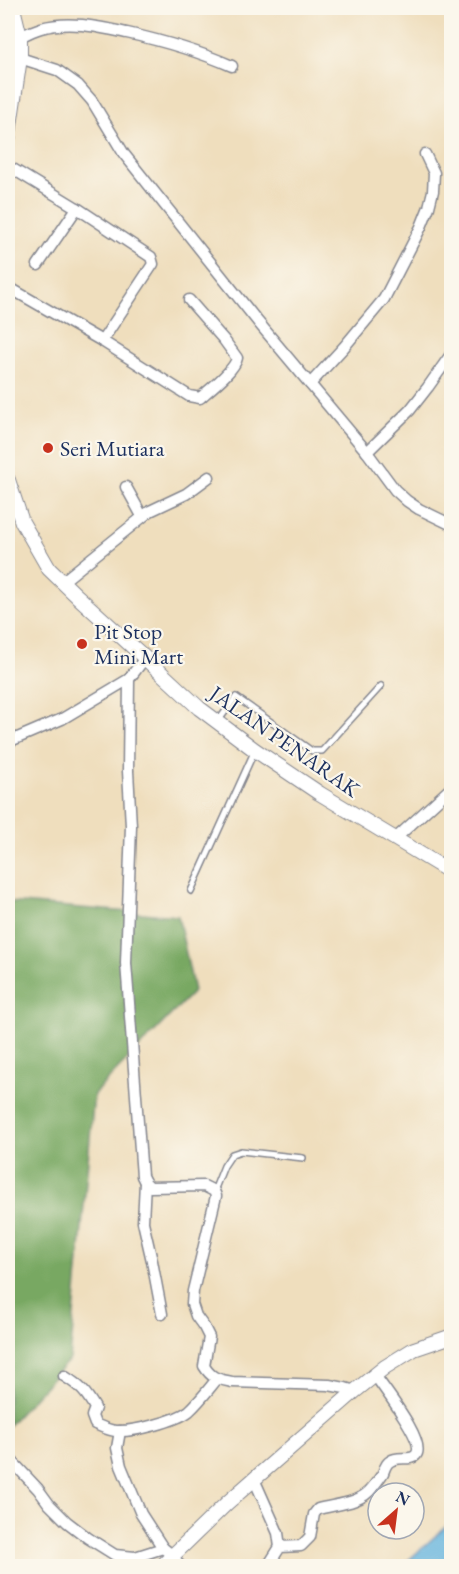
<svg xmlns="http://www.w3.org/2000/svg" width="459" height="1574" font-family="'EB Garamond',serif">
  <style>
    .forest { fill: #78a862; stroke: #4a6c60; stroke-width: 1.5 }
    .water { fill: #63b3dd; stroke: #3f719e; stroke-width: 1.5 }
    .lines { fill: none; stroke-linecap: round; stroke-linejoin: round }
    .service-casing { stroke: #85868e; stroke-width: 8 }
    .minor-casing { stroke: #85868e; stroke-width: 13 }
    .tertiary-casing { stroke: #85868e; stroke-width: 16 }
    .service { stroke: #fff; stroke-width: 5 }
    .minor { stroke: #fff; stroke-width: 10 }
    .tertiary { stroke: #fff; stroke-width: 14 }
    .poi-dot { fill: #c8321e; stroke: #fbf7ec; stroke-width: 2 }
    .labels { text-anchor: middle; stroke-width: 4.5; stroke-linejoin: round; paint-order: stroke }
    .poi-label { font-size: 22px; fill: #1b2f5e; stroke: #fbf7ec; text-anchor: start }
    .street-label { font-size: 22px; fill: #1b2f5e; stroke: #fbf7ec }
  </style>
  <rect width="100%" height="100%" fill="#fbf7ec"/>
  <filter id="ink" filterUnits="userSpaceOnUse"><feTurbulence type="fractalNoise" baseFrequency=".0167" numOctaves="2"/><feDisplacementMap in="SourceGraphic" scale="12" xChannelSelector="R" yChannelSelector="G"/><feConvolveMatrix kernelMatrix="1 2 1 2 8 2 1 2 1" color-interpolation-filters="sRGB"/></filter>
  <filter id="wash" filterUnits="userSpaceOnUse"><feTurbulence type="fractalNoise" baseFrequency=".008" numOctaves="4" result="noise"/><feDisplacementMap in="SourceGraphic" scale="24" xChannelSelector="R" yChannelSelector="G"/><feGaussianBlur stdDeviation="1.35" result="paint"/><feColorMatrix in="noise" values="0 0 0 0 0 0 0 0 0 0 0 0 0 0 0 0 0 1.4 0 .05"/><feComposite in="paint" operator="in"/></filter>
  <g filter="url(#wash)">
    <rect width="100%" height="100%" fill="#efdebd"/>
    <path class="forest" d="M8,902L178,916L194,991L94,1094L70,1359L8,1426Z"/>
    <path class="water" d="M451,1522V1566H402Z"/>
  </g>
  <g filter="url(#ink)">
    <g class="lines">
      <g class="service-casing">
        <g id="service">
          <path d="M219,720L236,697L312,751H322L381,686"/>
          <path d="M191,891L255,750"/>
          <path d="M214,1191L224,1166L232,1154L241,1151L303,1158"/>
        </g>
      </g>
      <g class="minor-casing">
        <g id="minor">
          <path d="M20,37C26,34 34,30 41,28C69,20 99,27 127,33C163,41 198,51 232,66"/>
          <path d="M20,58L57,70L78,85L92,101L124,154L258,322L367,452L395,490L407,501L419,509L452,525"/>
          <path d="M8,166L77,208L151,257L153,264L102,341"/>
          <path d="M38,265L77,208"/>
          <path d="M8,287L102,341L189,396L200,398C210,389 235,370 237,358L224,340L189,300"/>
          <path d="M310,384L344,347L384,299L421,227L429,207L433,191L434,173L425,154"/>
          <path d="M367,452L410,410L428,387L452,353"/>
          <path d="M126,487L142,516"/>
          <path d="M62,582L150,511L186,494L209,477"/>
          <path d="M129,679L128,771L131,826L126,963L142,1176L145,1182L150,1187L204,1186L214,1191L216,1196L193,1291L192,1304L196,1316L204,1327L209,1337L204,1366C212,1379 218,1379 232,1382L329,1385L345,1388L355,1391"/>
          <path d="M8,742L62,719L129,679L145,658"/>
          <path d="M395,839L452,787"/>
          <path d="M145,1182L143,1222L152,1261L162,1314"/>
          <path d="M64,1376C80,1386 86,1392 95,1408L92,1416L95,1424C103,1427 109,1431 117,1431C134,1432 176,1421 189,1411C199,1402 208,1390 217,1379"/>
          <path d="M120,1431L117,1448L121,1466L141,1514L163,1548L172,1555L180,1566"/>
          <path d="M8,1457L38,1489L49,1504L67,1522L88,1538L115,1555L135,1557L163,1548"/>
          <path d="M254,1479L278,1533L280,1547"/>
          <path d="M268,1566L280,1547L301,1546L310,1537L314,1514L318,1509C336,1504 360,1504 372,1488C376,1483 380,1478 383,1473C384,1470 385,1467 387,1464C395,1454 410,1462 416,1455C427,1442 383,1388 375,1375"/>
        </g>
      </g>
      <g class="tertiary-casing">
        <g id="tertiary">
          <path d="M8,139L20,58V37L13,8"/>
          <path d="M8,480L22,522L49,569L77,596L145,658L199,708L255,750L319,793L452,873"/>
          <path d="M162,1566L227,1503L355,1391L385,1367L414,1349L452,1336"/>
        </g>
      </g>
      <use href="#service" class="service"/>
      <use href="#minor" class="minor"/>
      <use href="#tertiary" class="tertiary"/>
    </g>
  </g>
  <g class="poi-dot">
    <circle cx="48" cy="448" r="6"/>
    <circle cx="82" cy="644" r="6"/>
  </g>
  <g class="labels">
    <g class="poi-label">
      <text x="60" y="456">Seri Mutiara</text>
      <text x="94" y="639">Pit Stop<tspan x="94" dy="25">Mini Mart</tspan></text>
    </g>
    <g class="street-label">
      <text transform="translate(285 741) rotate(35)" y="8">JALAN PENARAK</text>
    </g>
  </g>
  <rect width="459" height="1574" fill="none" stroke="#fbf7ec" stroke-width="30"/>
  <g transform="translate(396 1511) rotate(28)"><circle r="28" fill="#fbf7ec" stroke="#a1a7b3" stroke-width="1.5"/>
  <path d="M0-4.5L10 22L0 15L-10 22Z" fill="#c8321e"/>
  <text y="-9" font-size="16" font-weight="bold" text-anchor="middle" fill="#1b2f5e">N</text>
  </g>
</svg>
